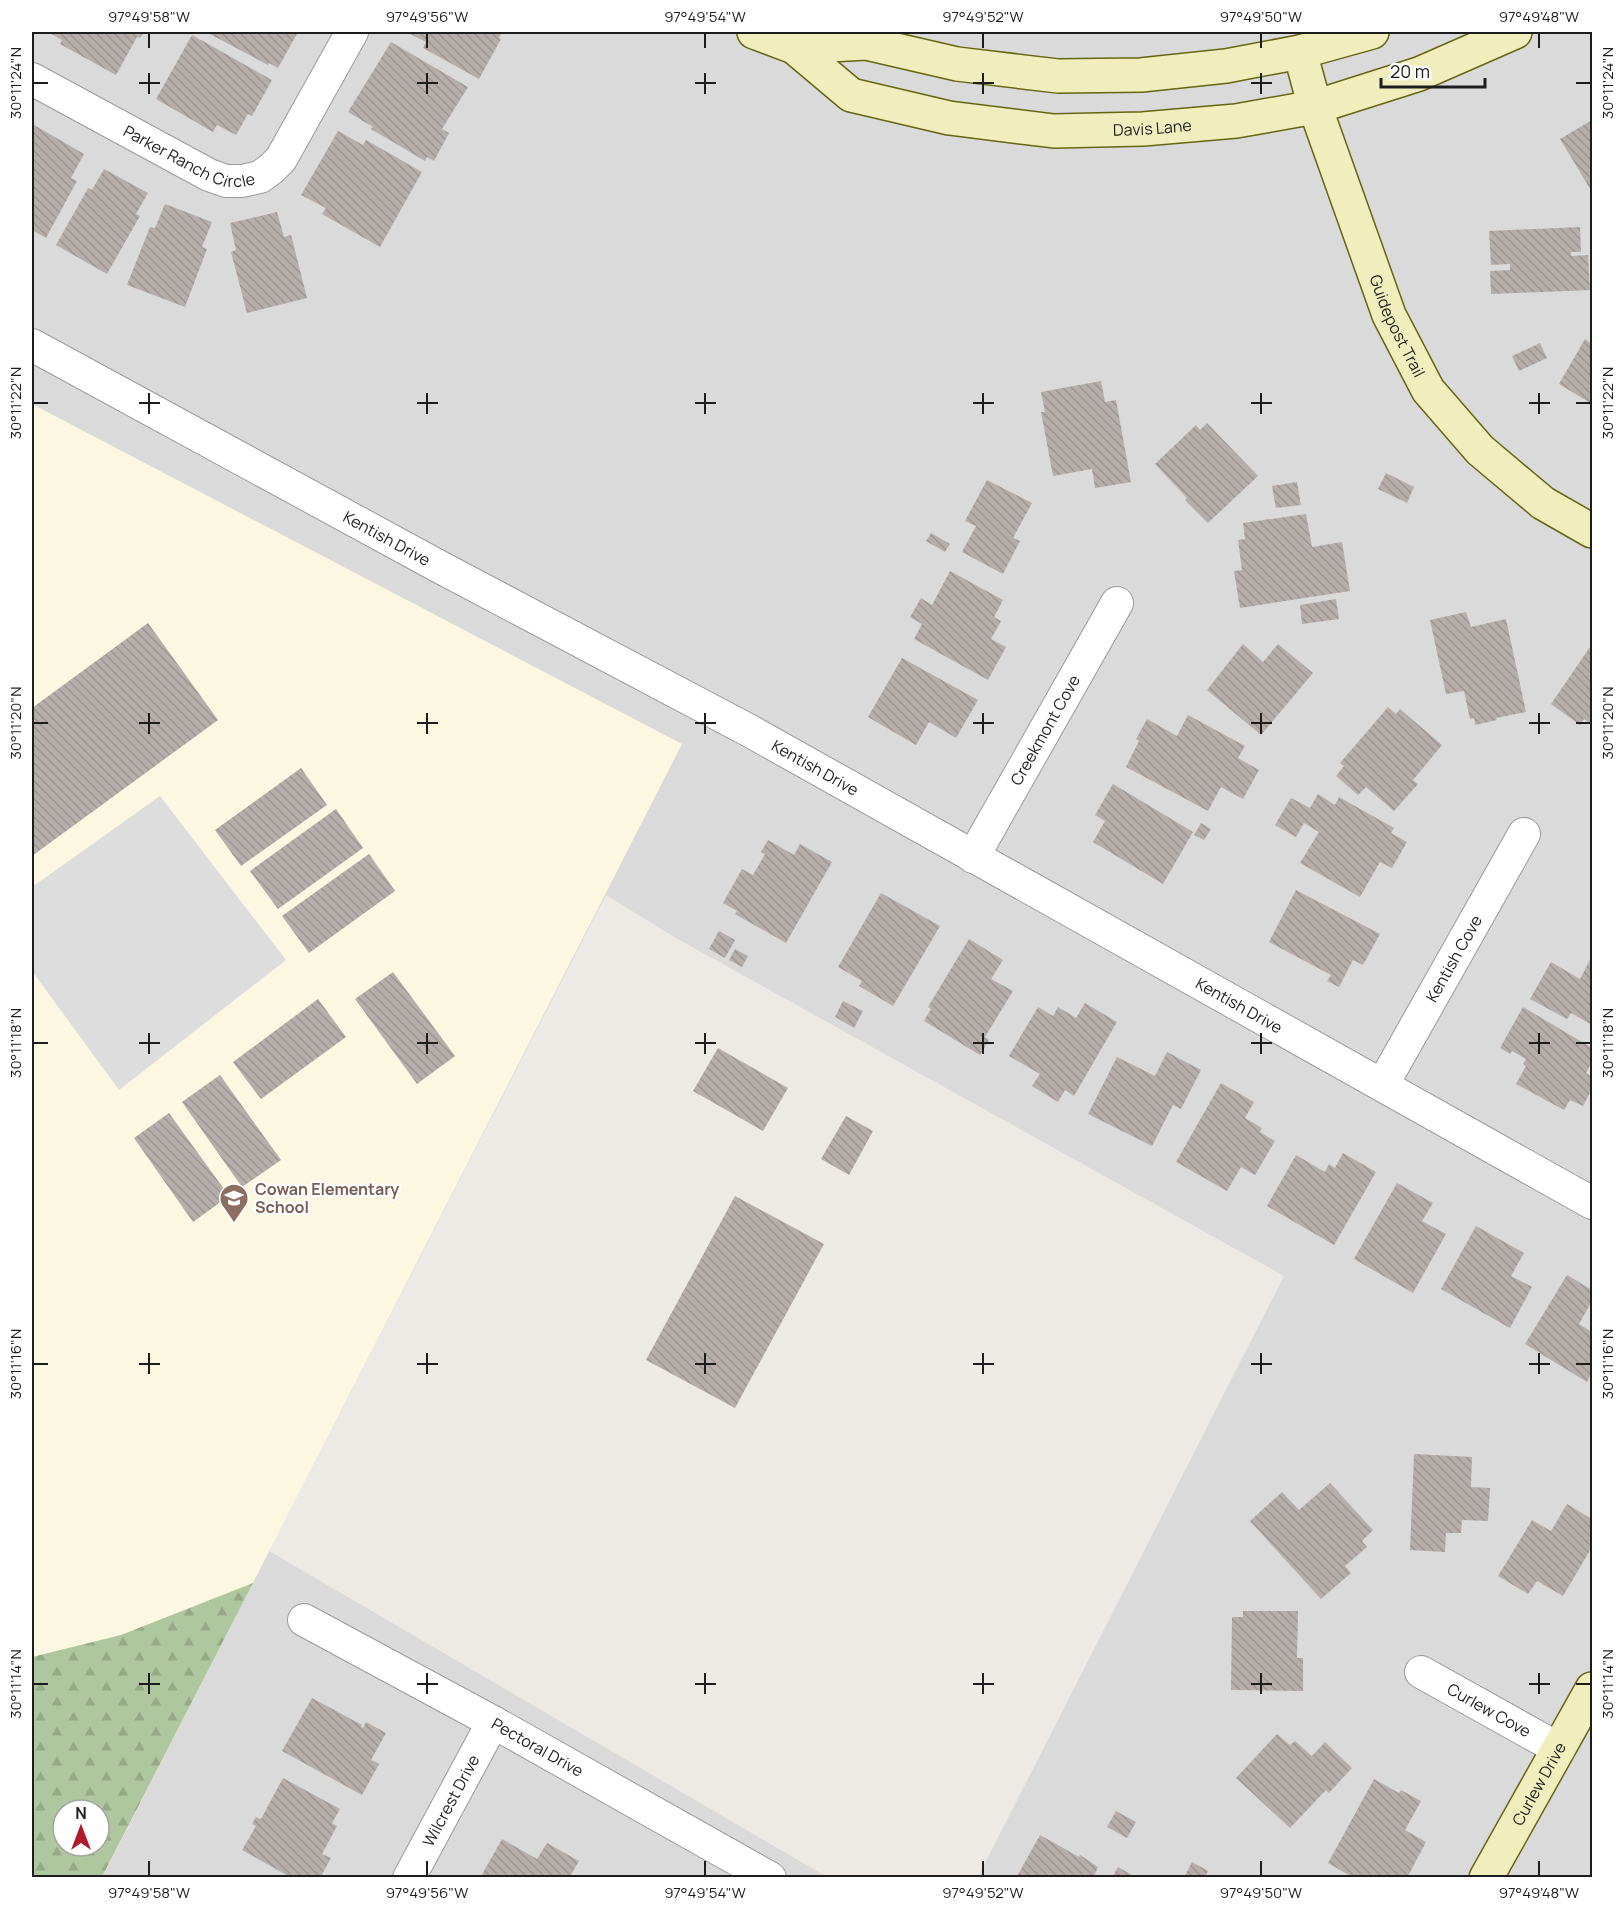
<svg xmlns="http://www.w3.org/2000/svg" width="1624" height="1909" font-family="Manrope,sans-serif">
  <style>
    .residential { fill: #dbdada; fill-rule: evenodd }
    .education { fill: #fbf7e0; fill-rule: evenodd }
    .forest { fill: url(#forest-firs); fill-rule: evenodd }
    .parking { fill: #ddd }
    .building { fill: url(#building-back-hatch) }
    .lines { fill: none; stroke-linecap: round; stroke-linejoin: round }
    .street-casing { stroke: #9a9a9a; stroke-width: 34 }
    .secondary-casing { stroke: #666512; stroke-width: 36 }
    .street { stroke: #fff; stroke-width: 32 }
    .secondary { stroke: #f1eebe; stroke-width: 33 }
    .ticks { fill: none; stroke: #1d1d1d; stroke-width: 2 }
    .labels { text-anchor: middle; stroke-width: 4.5; stroke-linejoin: round; paint-order: stroke }
    .street-label { font-size: 16px; fill: #1d1d1d; stroke: #fff }
    .education-label { font-size: 16px; font-weight: bold; fill: #785e54; stroke: #fff; text-anchor: start }
    .neatline { fill: none; stroke: #1d1d1d; stroke-width: 2 }
    .ticks-label { font-size: 15px; text-anchor: middle; fill: #1d1d1d }
  </style>
  <defs>
    <pattern id="forest-firs" width="22" height="20" patternUnits="userSpaceOnUse" patternTransform="scale(1.5)"><rect width="22" height="20" fill="#afc79e"/><path d="M5 1l3.5 6h-7zM16 11l3.5 6h-7z" fill="#96aa88"/></pattern>
    <pattern id="building-back-hatch" width="6" height="6" patternUnits="userSpaceOnUse" patternTransform="scale(1.5)"><rect width="6" height="6" fill="#b6aeaa"/><path d="M-1 5l2 2M0 0l6 6M5-1l2 2" fill="none" stroke="#9c9592"/></pattern>
  </defs>
  <rect width="100%" height="100%" fill="#ede9e4"/>
  <path class="residential" d="M32,32H1592V1877H978L1284,1276L676,938L606,895L269,1551L827,1877H32ZM63,1810H99V1846H63Z"/>
  <path class="education" d="M32,404L682,744L102,1878L32,1877ZM63,1810H99V1846H63Z"/>
  <path class="forest" d="M253,1583L102,1877H32V1657L121,1635ZM63,1810H99V1846H63Z"/>
  <path class="parking" d="M160,796L286,960L119,1090L32,971V887Z"/>
  <g class="building">
    <path d="M48,32H144L140,38L137,37L116,75L60,44L62,40Z"/>
    <path d="M206,32H298L278,68L269,63L268,65Z"/>
    <path d="M406,32H502L499,38L501,39L479,79L423,48L426,42Z"/>
    <path d="M192,35L272,80L252,116L248,114L236,135L217,125L213,132L156,99Z"/>
    <path d="M391,42L468,87L442,129L449,133L434,161L427,157L425,161L371,129L373,127L348,112Z"/>
    <path d="M1592,120V192L1560,139Z"/>
    <path d="M34,125L84,154L71,178L77,181L46,238L32,230V130Z"/>
    <path d="M338,131L363,145L366,140L422,172L380,247L322,214L326,208L301,195Z"/>
    <path d="M104,169L148,193L136,214L140,216L107,274L56,245L88,188L92,190Z"/>
    <path d="M165,204L212,222L202,247L207,249L185,307L127,285L150,227L155,228Z"/>
    <path d="M277,212L284,237L291,235L307,298L247,313L231,252L236,250L230,223Z"/>
    <path d="M1580,227L1581,252H1571V256L1588,255L1590,290L1491,294L1490,271L1510,270V264L1491,265L1489,231Z"/>
    <path d="M1585,339L1592,344V404L1559,384Z"/>
    <path d="M1540,343L1547,358L1519,371L1512,356Z"/>
    <path d="M1101,381L1105,402L1116,400L1131,482L1095,488L1092,469L1053,476L1041,412H1045L1041,392Z"/>
    <path d="M1207,423L1258,476L1208,523L1185,500L1187,498L1155,464L1196,425L1200,430Z"/>
    <path d="M1386,473L1414,487L1407,503L1378,489Z"/>
    <path d="M987,480L1032,503L1013,538L1020,541L1003,574L962,552L976,526L965,521Z"/>
    <path d="M1297,482L1301,505L1276,508L1272,486Z"/>
    <path d="M1306,514L1312,547L1342,542L1350,591L1240,608L1234,571L1242,570L1238,540L1245,539L1243,523Z"/>
    <path d="M931,533L950,544L945,552L926,541Z"/>
    <path d="M950,571L1003,600L994,617L1001,621L991,639L1006,647L988,680L914,639L922,624L910,617L921,598L932,605Z"/>
    <path d="M1336,599L1339,619L1302,624L1300,605Z"/>
    <path d="M1466,612L1471,627L1506,619L1526,712L1496,718L1497,720L1475,725L1474,718L1470,719L1464,691L1446,694L1430,620Z"/>
    <path d="M148,623L218,720L32,856V708Z"/>
    <path d="M1243,644L1263,662L1278,644L1313,673L1261,735L1207,690Z"/>
    <path d="M1592,644V725L1584,719L1580,725L1551,704Z"/>
    <path d="M902,658L978,700L956,738L929,722L916,745L868,717Z"/>
    <path d="M1388,707L1396,714L1400,709L1442,745L1413,780L1418,784L1394,811L1366,787L1358,795L1336,776L1344,766L1340,763Z"/>
    <path d="M1188,715L1245,746L1238,758L1259,770L1243,799L1221,787L1208,811L1126,767L1139,741L1136,739L1147,719L1177,736Z"/>
    <path d="M301,768L327,805L241,866L215,830Z"/>
    <path d="M1113,784L1193,832L1163,884L1093,842L1105,821L1095,815Z"/>
    <path d="M1318,794L1335,805L1339,797L1394,828L1391,833L1407,842L1392,868L1380,862L1360,897L1300,863L1319,832L1304,823L1296,837L1275,825L1291,798L1310,808Z"/>
    <path d="M336,809L363,848L278,909L250,871Z"/>
    <path d="M1201,823L1211,829L1204,840L1194,835Z"/>
    <path d="M768,840L794,855L800,844L832,862L786,943L735,914L737,911L723,903L742,869L753,875L765,854L761,852Z"/>
    <path d="M369,854L395,891L309,953L282,916Z"/>
    <path d="M1296,890L1380,934L1363,965L1353,960L1339,987L1327,981L1331,975L1269,942Z"/>
    <path d="M881,893L940,926L893,1006L859,986L862,981L838,967Z"/>
    <path d="M719,931L735,940L725,958L709,949Z"/>
    <path d="M969,939L1003,960L991,979L1013,991L985,1037L989,1040L980,1055L924,1021L931,1009L928,1007Z"/>
    <path d="M735,949L748,956L742,967L729,960Z"/>
    <path d="M1592,956V1025L1571,1013L1567,1019L1530,999L1551,962L1580,979Z"/>
    <path d="M393,972L455,1056L417,1084L355,999Z"/>
    <path d="M318,999L346,1037L261,1099L233,1062Z"/>
    <path d="M843,1001L863,1011L854,1028L835,1017Z"/>
    <path d="M1085,1003L1117,1022L1074,1096L1065,1090L1058,1102L1032,1086L1040,1074L1009,1056L1038,1007L1053,1016L1058,1007L1076,1018Z"/>
    <path d="M1523,1007L1592,1048V1062L1586,1073L1592,1077V1089L1583,1106L1570,1100L1564,1110L1516,1084L1526,1066L1523,1064L1526,1059L1512,1051L1510,1054L1500,1048Z"/>
    <path d="M718,1048L788,1088L763,1131L693,1091Z"/>
    <path d="M1167,1052L1201,1070L1181,1109L1173,1105L1152,1146L1088,1114L1117,1057L1155,1076Z"/>
    <path d="M220,1075L281,1160L242,1187L182,1102Z"/>
    <path d="M1221,1083L1254,1102L1245,1118L1262,1128L1260,1132L1275,1141L1255,1175L1241,1167L1227,1191L1176,1162Z"/>
    <path d="M169,1113L229,1196L193,1222L134,1138Z"/>
    <path d="M846,1116L873,1131L849,1175L821,1159Z"/>
    <path d="M1343,1153L1376,1172L1334,1245L1267,1206L1296,1155L1325,1172L1329,1164L1335,1168Z"/>
    <path d="M1397,1183L1433,1203L1422,1221L1446,1234L1413,1293L1354,1259Z"/>
    <path d="M735,1196L824,1244L735,1408L646,1360Z"/>
    <path d="M1476,1226L1524,1253L1511,1276L1532,1287L1510,1328L1441,1289Z"/>
    <path d="M1567,1275L1592,1290V1301L1579,1324L1592,1332V1372L1587,1382L1525,1344Z"/>
    <path d="M1414,1454L1472,1457L1471,1487L1490,1488L1488,1521L1462,1520L1461,1533H1446L1445,1552L1410,1550Z"/>
    <path d="M1330,1483L1373,1530L1362,1541L1367,1547L1345,1566L1351,1573L1321,1599L1250,1521L1282,1492L1299,1510Z"/>
    <path d="M1567,1504L1592,1519V1547L1563,1596L1537,1581L1528,1594L1498,1576L1532,1520L1551,1531Z"/>
    <path d="M1243,1611H1298L1297,1658H1303V1691L1231,1690L1232,1617H1243Z"/>
    <path d="M312,1698L362,1725L361,1727L363,1728L366,1722L386,1733L371,1760L379,1764L362,1795L282,1751Z"/>
    <path d="M1277,1734L1290,1745L1295,1741L1312,1756L1325,1742L1352,1768L1329,1793L1326,1790L1290,1828L1236,1778Z"/>
    <path d="M283,1778L340,1809L332,1823L337,1826L322,1854L331,1858L320,1878H292L242,1850L256,1826L252,1824L256,1817L261,1819Z"/>
    <path d="M1374,1779L1399,1793L1401,1790L1421,1801L1405,1830L1426,1842L1407,1878H1354L1328,1863Z"/>
    <path d="M1116,1811L1136,1822L1127,1838L1107,1827Z"/>
    <path d="M1040,1835L1079,1857L1080,1855L1098,1867L1093,1878H1016Z"/>
    <path d="M502,1839L537,1859L547,1843L579,1861L569,1878H480Z"/>
    <path d="M1192,1862L1208,1871L1205,1878H1184Z"/>
    <path d="M1118,1867L1137,1878H1112Z"/>
  </g>
  <g class="lines">
    <g class="street-casing">
      <g id="street">
        <path id="s1" d="M32,79L209,175L226,181H242L260,177L271,169L281,159L352,32"/>
        <path id="s2" d="M32,345L438,566L750,731L1592,1203"/>
        <path id="s3" d="M973,857L1117,603"/>
        <path id="s4" d="M1383,1084L1524,834"/>
        <path id="s5" d="M304,1620L493,1722L770,1878"/>
        <path id="s6" d="M1421,1672L1559,1749"/>
        <path id="s7" d="M409,1878L493,1722"/>
      </g>
    </g>
    <g class="secondary-casing">
      <g id="secondary">
        <path id="s8" d="M754,32L794,47L851,95L949,118L1054,131L1143,129L1236,121L1315,107L1419,74L1515,32"/>
        <path d="M794,47L866,43L957,64L1058,76L1141,75L1226,66L1300,52L1372,32"/>
        <path id="s9" d="M1300,52L1315,107L1389,315L1428,390L1480,450L1543,503L1592,531"/>
        <path id="s10" d="M1486,1878L1592,1689"/>
      </g>
    </g>
    <use href="#street" class="street"/>
    <use href="#secondary" class="secondary"/>
  </g>
  <path class="ticks" d="M149,33V48M427,33V48M705,33V48M983,33V48M1261,33V48M1539,33V48M149,73V94M427,73V94M705,73V94M983,73V94M1261,73V94M33,83H48M139,83H160M417,83H438M695,83H716M973,83H994M1251,83H1272M1576,83H1591M149,393V414M427,393V414M705,393V414M983,393V414M1261,393V414M1539,393V414M33,403H48M139,403H160M417,403H438M695,403H716M973,403H994M1251,403H1272M1529,403H1550M1576,403H1591M149,713V734M427,713V734M705,713V734M983,713V734M1261,713V734M1539,713V734M33,723H48M139,723H160M417,723H438M695,723H716M973,723H994M1251,723H1272M1529,723H1550M1576,723H1591M149,1033V1054M427,1033V1054M705,1033V1054M983,1033V1054M1261,1033V1054M1539,1033V1054M33,1043H48M139,1043H160M417,1043H438M695,1043H716M973,1043H994M1251,1043H1272M1529,1043H1550M1576,1043H1591M149,1353V1374M427,1353V1374M705,1353V1374M983,1353V1374M1261,1353V1374M1539,1353V1374M33,1364H48M139,1364H160M417,1364H438M695,1364H716M973,1364H994M1251,1364H1272M1529,1364H1550M1576,1364H1591M149,1673V1694M427,1673V1694M705,1673V1694M983,1673V1694M1261,1673V1694M1539,1673V1694M33,1684H48M139,1684H160M417,1684H438M695,1684H716M973,1684H994M1251,1684H1272M1529,1684H1550M1576,1684H1591M149,1861V1876M427,1861V1876M705,1861V1876M983,1861V1876M1261,1861V1876M1539,1861V1876"/>
  <defs>
    <g id="school-pin" transform="scale(1.5)"><path d="M0 17L-7.5 6A9.5 9.5 0 1 1 7.5 6Z" fill="#8d6e63" stroke="#fff"/><path d="M0-5L7-2L0 1L-7-2ZM-4 1L0 2.5L4 1V4Q0 6-4 4Z" fill="#fff"/></g>
  </defs>
  <g fill-rule="evenodd">
    <use href="#school-pin" x="234" y="1198"/>
  </g>
  <g class="labels">
    <g class="street-label">
      <text dy="6" stroke="none"><textPath href="#s8" startOffset="422">Davis Lane</textPath></text>
      <text dy="6" stroke="none"><textPath href="#s1" startOffset="177">Parker Ranch Circle</textPath></text>
      <text dy="6" stroke="none"><textPath href="#s9" startOffset="291">Guidepost Trail</textPath></text>
      <text dy="6" stroke="none"><textPath href="#s2" startOffset="404">Kentish Drive</textPath></text>
      <text dy="6" stroke="none"><textPath href="#s3" startOffset="146">Creekmont Cove</textPath></text>
      <text dy="6" stroke="none"><textPath href="#s2" startOffset="890">Kentish Drive</textPath></text>
      <text dy="6" stroke="none"><textPath href="#s4" startOffset="144">Kentish Cove</textPath></text>
      <text dy="6" stroke="none"><textPath href="#s2" startOffset="1376">Kentish Drive</textPath></text>
      <text dy="6" stroke="none"><textPath href="#s6" startOffset="78">Curlew Cove</textPath></text>
      <text dy="6" stroke="none"><textPath href="#s5" startOffset="266">Pectoral Drive</textPath></text>
      <text dy="6" stroke="none"><textPath href="#s10" startOffset="108">Curlew Drive</textPath></text>
      <text dy="6" stroke="none"><textPath href="#s7" startOffset="88">Wilcrest Drive</textPath></text>
    </g>
    <g class="education-label">
      <text x="255" y="1195">Cowan Elementary<tspan x="255" dy="18">School</tspan></text>
    </g>
  </g>
  <rect width="1624" height="1909" fill="none" stroke="#ffffff" stroke-width="66"/>
  <g transform="translate(81 1828)"><circle r="28" fill="#ffffff" stroke="#a5a5a5" stroke-width="1.5"/>
  <path d="M0-4.5L10 22L0 15L-10 22Z" fill="#b1192a"/>
  <text y="-9" font-size="16" font-weight="bold" text-anchor="middle" fill="#1d1d1d">N</text>
  </g>
  <path d="M1381 78v9h104v-9" fill="none" stroke="#1d1d1d" stroke-width="3"/>
  <text x="1390" y="78" font-size="18" fill="#1d1d1d" stroke="#ffffff" stroke-width="4.5" paint-order="stroke">20 m</text>
  <rect x="33" y="33" width="1558" height="1843" class="neatline"/>
  <g class="ticks-label">
    <text x="149" y="22">97°49'58"W</text>
    <text x="427" y="22">97°49'56"W</text>
    <text x="705" y="22">97°49'54"W</text>
    <text x="983" y="22">97°49'52"W</text>
    <text x="1261" y="22">97°49'50"W</text>
    <text x="1539" y="22">97°49'48"W</text>
    <text transform="translate(16 83) rotate(-90)" y="5">30°11'24"N</text>
    <text transform="translate(1608 83) rotate(-90)" y="5">30°11'24"N</text>
    <text transform="translate(16 403) rotate(-90)" y="5">30°11'22"N</text>
    <text transform="translate(1608 403) rotate(-90)" y="5">30°11'22"N</text>
    <text transform="translate(16 723) rotate(-90)" y="5">30°11'20"N</text>
    <text transform="translate(1608 723) rotate(-90)" y="5">30°11'20"N</text>
    <text transform="translate(16 1043) rotate(-90)" y="5">30°11'18"N</text>
    <text transform="translate(1608 1043) rotate(-90)" y="5">30°11'18"N</text>
    <text transform="translate(16 1364) rotate(-90)" y="5">30°11'16"N</text>
    <text transform="translate(1608 1364) rotate(-90)" y="5">30°11'16"N</text>
    <text transform="translate(16 1684) rotate(-90)" y="5">30°11'14"N</text>
    <text transform="translate(1608 1684) rotate(-90)" y="5">30°11'14"N</text>
    <text x="149" y="1898">97°49'58"W</text>
    <text x="427" y="1898">97°49'56"W</text>
    <text x="705" y="1898">97°49'54"W</text>
    <text x="983" y="1898">97°49'52"W</text>
    <text x="1261" y="1898">97°49'50"W</text>
    <text x="1539" y="1898">97°49'48"W</text>
  </g>
</svg>
